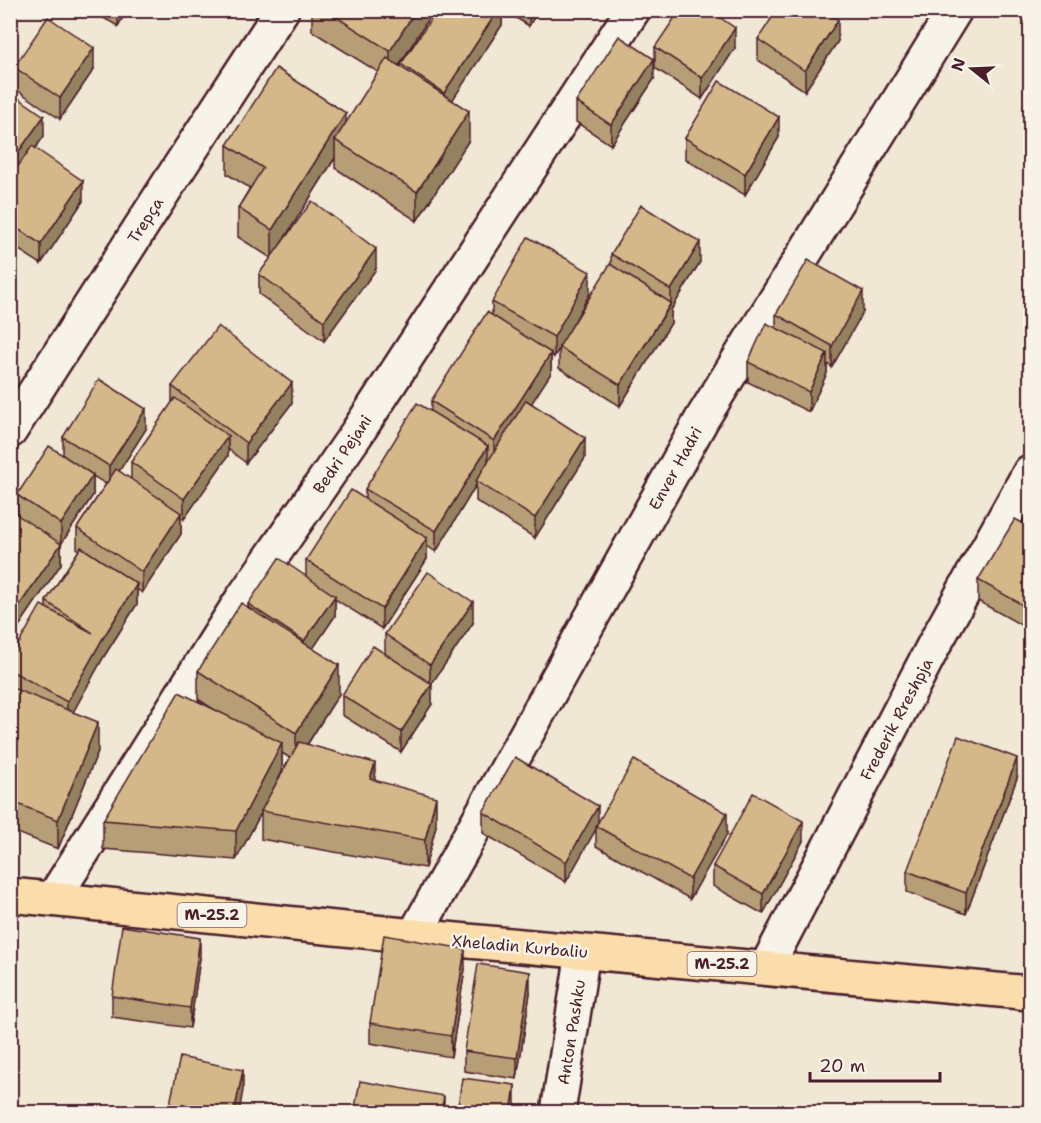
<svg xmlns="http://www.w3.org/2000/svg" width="1041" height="1123" font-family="'Shantell Sans',sans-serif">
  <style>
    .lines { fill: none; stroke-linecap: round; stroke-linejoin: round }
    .minor-casing { stroke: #4a1f2b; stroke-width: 38 }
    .major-casing { stroke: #4a1f2b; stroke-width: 38 }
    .minor { stroke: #f7f3e8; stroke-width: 33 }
    .major { stroke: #fbddab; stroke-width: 33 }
    .wall { fill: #b69e76; stroke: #4a1f2b; stroke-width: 1.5; fill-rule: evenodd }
    .shaded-wall { fill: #948160; stroke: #4a1f2b; stroke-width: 1.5 }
    .building { fill: #d4b889; stroke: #4a1f2b; stroke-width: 1.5 }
    .labels { text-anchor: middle; stroke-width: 5; stroke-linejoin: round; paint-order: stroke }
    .shield { fill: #f7f3e8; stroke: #7e5f64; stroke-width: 1.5 }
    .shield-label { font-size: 15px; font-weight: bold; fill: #4a1f2b }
    .street-label { font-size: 16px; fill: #4a1f2b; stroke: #f7f3e8 }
  </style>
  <rect width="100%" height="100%" fill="#f0e7d5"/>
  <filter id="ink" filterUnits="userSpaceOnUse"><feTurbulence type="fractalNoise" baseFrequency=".0167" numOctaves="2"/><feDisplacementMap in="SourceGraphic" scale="12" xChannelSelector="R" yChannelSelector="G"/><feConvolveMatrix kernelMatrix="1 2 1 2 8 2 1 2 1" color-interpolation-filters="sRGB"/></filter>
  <g filter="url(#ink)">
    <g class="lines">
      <g class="minor-casing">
        <g id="minor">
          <path d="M10,431L171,180L282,10"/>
          <path d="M53,899L241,601L357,433L633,10"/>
          <path d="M414,936L702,419L955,10"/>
          <path d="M766,968L934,645L1030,472"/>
          <path d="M558,1112L583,952"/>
        </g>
      </g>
      <g class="major-casing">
        <path id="major" d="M10,895L414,936L1030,993"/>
      </g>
      <use href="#minor" class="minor"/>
      <use href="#major" class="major"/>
    </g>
    <g class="wall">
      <path d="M89,10H127L118,26Z"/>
      <path d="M312,10H434L399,66L401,67V64L502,10V25L452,100L469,140L417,221L335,168V158L280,245L376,269L324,341L259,294V274L271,258L238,237V208L250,188L227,174V145L346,124L378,72L312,31Z"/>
      <path d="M503,10H538L529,26Z"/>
      <path d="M758,39L838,41L805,91L758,60Z"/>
      <path d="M655,47L735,48L702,99L655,68Z"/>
      <path d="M14,67L94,69L60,119L14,88Z"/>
      <path d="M654,79L611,145L576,122V102Z"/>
      <path d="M10,92L44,136L35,149L83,201L41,264L10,244Z"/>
      <path d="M779,137L745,195L685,159V138Z"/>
      <path d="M611,254L700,262L671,310V323L620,406L559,368V349L554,357L551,355V373L531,403L585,458L535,538L476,501V485L436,552L427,546V559L382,629L335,599V616L313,648L339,694L307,745L375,781L436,826L425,868L261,839V813L236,860L103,849V820L215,710L198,699V671L248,608V604L306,577V560L365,499V489L431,411V401L492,315V302L590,293L569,330L611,265ZM282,753L290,758L275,785L282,772Z"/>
      <path d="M863,312L832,367L827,364V373L809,412L748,382V362L776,328V314Z"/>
      <path d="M172,386L292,403L246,463L228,449V456L184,519L181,517V534L142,593L137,589V604L103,658L73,712L98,751L58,849L10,830V659L46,608V601L79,550L77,548V528L106,484L93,476V495L61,544V564L15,632L10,629V510L17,514V495L63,455V437L146,429L119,471L131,479V462L172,403Z"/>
      <path d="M1030,527V630L978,601V580Z"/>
      <path d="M473,623L431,684L432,704L401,752L342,715V695L393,660L385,654V634Z"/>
      <path d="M1017,778L966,914L907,892V871Z"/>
      <path d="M483,812L598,822L727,834L690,899L596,846V829L566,882L483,833Z"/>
      <path d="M803,841L763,914L713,886V866Z"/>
      <path d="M200,958L190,1028L112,1017V996Z"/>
      <path d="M465,969L451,1057L370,1043V1023Z"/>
      <path d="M530,993L517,1079L464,1071V1051Z"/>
    </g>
    <g class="shaded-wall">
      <path d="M118,10H127L118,26Z"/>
      <path d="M416,10H434L390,80V51Z"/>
      <path d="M498,10H502V25L444,113V93Z"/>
      <path d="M529,10H538L529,26Z"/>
      <path d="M838,20V41L805,91V71Z"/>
      <path d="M735,28V48L702,99V78Z"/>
      <path d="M94,48V69L60,119V98Z"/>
      <path d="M654,59V79L611,145V125Z"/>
      <path d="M469,111V140L417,221V192Z"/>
      <path d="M346,113V142L335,140V158L272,258V230Z"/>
      <path d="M44,116V136L12,181V161Z"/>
      <path d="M779,117V137L745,195V174Z"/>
      <path d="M83,181V201L41,264V244Z"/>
      <path d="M700,242V262L671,310V323L620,406V385L671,304V290Z"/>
      <path d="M376,249V269L324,341V321Z"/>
      <path d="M590,272V293L560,348L559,347V349L554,357V337Z"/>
      <path d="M863,291V312L832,367V346Z"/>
      <path d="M551,353V373L494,462V441Z"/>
      <path d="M827,353V373L809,412V392Z"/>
      <path d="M292,383V403L246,463V443Z"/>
      <path d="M146,409V429L109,487V466Z"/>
      <path d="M228,436V456L184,519V499Z"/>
      <path d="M585,438V458L535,538V518Z"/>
      <path d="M488,446V466L476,481V485L436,552V531Z"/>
      <path d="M93,475V495L61,544V564L15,632V612L61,544V524Z"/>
      <path d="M181,513V534L142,593V572Z"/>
      <path d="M427,538V559L382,629V609Z"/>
      <path d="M137,584V604L103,658L67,723V702L103,638Z"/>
      <path d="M335,596V616L304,662V641Z"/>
      <path d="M473,602V623L430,686V665Z"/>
      <path d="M339,665V694L296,762V733Z"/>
      <path d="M432,684V704L401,752V732Z"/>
      <path d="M98,722V751L58,849V820Z"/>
      <path d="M282,743V772L262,811H261V813L236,860V831Z"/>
      <path d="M1017,758V778L966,914V893Z"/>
      <path d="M375,763V791L370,779Z"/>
      <path d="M436,797V826L425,868V840Z"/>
      <path d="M598,806V826H596V829L566,882V862Z"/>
      <path d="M727,813V834L690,899V879Z"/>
      <path d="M803,821V841L763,914V894Z"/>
      <path d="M200,938V958L190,1028V1008Z"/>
      <path d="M465,949V969L451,1057V1036Z"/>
      <path d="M530,972V993L517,1079V1058Z"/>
      <path d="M243,1070V1090L239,1113H234Z"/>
      <path d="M515,1085V1106L514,1113H511Z"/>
      <path d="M444,1096V1113H441Z"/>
    </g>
    <g class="building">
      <path d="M325,10H416L390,51Z"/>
      <path d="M437,10H498L444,93L401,64Z"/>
      <path d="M680,10H709L735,28L702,78L655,47Z"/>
      <path d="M777,10H823L838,20L805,71L758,39Z"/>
      <path d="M48,17L94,48L60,98L14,67Z"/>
      <path d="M619,36L654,59L611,125L576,102Z"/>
      <path d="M387,58L469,111L417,192L335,140Z"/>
      <path d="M276,68L346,113L272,230L238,208L263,168L227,145Z"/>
      <path d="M719,81L779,117L745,174L685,138Z"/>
      <path d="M10,92L44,116L12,161L10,160Z"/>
      <path d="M32,146L83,181L41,244L10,224V178Z"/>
      <path d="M312,201L376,249L324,321L259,274Z"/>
      <path d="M641,205L700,242L671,290L611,254Z"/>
      <path d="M528,237L590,272L554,337L492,302Z"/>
      <path d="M808,260L863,291L832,346L776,314Z"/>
      <path d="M610,264L671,303L620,385L559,347Z"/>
      <path d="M487,312L551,353L494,441L431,401Z"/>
      <path d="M766,323L827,353L809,392L748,362Z"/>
      <path d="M218,326L292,383L246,443L172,386Z"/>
      <path d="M99,379L146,409L109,466L63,437Z"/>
      <path d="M175,398L228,436L184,499L131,462Z"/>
      <path d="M526,400L585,438L535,518L476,481Z"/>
      <path d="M417,403L488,446L436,531L365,489Z"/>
      <path d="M49,446L93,475L61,524L17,495Z"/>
      <path d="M116,469L181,513L142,572L77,528Z"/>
      <path d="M351,490L427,538L382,609L306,560Z"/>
      <path d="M10,510L61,544L15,612L10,609Z"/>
      <path d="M1015,519L1030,527V609L978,580Z"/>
      <path d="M81,547L137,584L103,638L67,702L10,670V659L41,605L93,633L46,601Z"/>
      <path d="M279,558L335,596L304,641L248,604Z"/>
      <path d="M428,572L473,602L430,665L385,634Z"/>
      <path d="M241,603L339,665L296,733L198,671Z"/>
      <path d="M373,646L432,684L401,732L342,695Z"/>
      <path d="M10,687L98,722L58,820L10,801Z"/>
      <path d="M179,692L282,743L236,831L103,820Z"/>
      <path d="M958,736L1017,758L966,893L907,871Z"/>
      <path d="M299,742L375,763L370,779L436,797L425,840L261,811Z"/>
      <path d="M515,757L598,806L566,862L483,812Z"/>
      <path d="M634,760L727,813L690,879L596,826Z"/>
      <path d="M753,793L803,821L763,894L713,866Z"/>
      <path d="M122,926L200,938L190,1008L112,996Z"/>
      <path d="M384,935L465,949L451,1036L370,1023Z"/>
      <path d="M478,964L530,972L517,1058L464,1051Z"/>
      <path d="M180,1057L243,1070L234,1113H168Z"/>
      <path d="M462,1078L515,1085L511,1113H457Z"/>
      <path d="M360,1081L444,1096L441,1113H354Z"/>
      <path d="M574,1109L589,1113H573Z"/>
    </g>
  </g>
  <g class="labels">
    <g class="shield">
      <rect x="177.5" y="903" width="69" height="24" rx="4.5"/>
      <rect x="687.5" y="952" width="69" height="24" rx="4.5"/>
    </g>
    <g class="shield-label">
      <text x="212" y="920">M-25.2</text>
      <text x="722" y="969">M-25.2</text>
    </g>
    <g class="street-label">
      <text transform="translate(145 220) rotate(-57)" y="6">Trepça</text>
      <text transform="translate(342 454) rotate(-56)" y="6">Bedri Pejani</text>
      <text transform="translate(675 468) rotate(-61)" y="6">Enver Hadri</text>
      <text transform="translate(896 719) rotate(-62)" y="6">Frederik Rreshpja</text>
      <text transform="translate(520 946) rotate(5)" y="6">Xheladin Kurbaliu</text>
      <text transform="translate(571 1032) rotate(-81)" y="6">Anton Pashku</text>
    </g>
  </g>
  <rect width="1041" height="1123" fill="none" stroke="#f7f3e8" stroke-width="36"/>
  <rect x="18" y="18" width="1005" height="1087" fill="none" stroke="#4a1f2b" stroke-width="2" filter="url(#ink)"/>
  <g transform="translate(972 69) rotate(288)" stroke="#f7f3e8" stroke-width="4.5" paint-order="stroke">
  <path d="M0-4.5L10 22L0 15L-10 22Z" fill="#4a1f2b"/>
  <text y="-9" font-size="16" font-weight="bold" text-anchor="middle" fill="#4a1f2b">N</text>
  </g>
  <path d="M810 1072v9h130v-9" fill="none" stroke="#4a1f2b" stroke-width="3"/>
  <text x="819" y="1072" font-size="18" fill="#4a1f2b" stroke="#f7f3e8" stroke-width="4.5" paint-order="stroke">20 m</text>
</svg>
